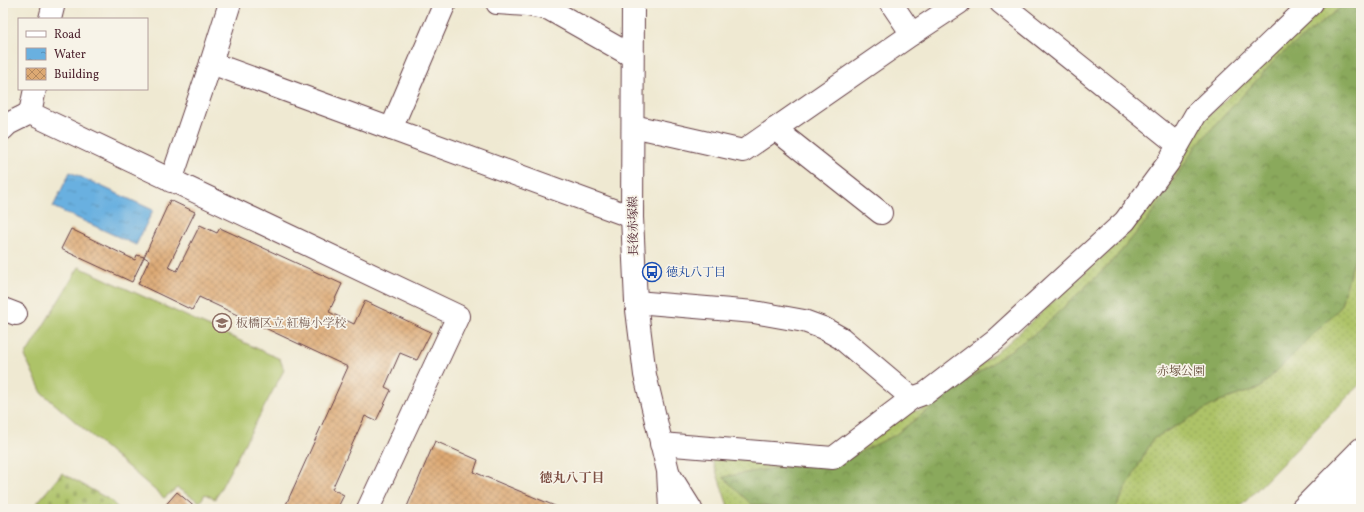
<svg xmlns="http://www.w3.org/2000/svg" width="1364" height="512" font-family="Vollkorn,'Noto Serif JP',serif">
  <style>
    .grass { fill: url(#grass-dots); stroke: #7c7149 }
    .forest { fill: url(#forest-crowns); stroke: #6a6444 }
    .cemetery { fill: url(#cemetery-stones); stroke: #7c7149 }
    .pitch { fill: #adc367; stroke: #7c7149 }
    .water { fill: url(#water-ripples); stroke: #5a6886 }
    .building { fill: url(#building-cross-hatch) }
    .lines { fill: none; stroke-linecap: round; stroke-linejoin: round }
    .minor-casing { stroke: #633d44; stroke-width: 24 }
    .major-casing { stroke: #633d44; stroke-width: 24 }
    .highway-casing { stroke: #633d44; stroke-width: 24 }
    .minor { stroke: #fff; stroke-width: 22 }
    .major { stroke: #fff; stroke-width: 22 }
    .highway { stroke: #fff; stroke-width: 22 }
    .labels { text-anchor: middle; stroke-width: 3.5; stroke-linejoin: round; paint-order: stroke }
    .street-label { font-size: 12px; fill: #4a1f2b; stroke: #f7f3e8 }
    .transit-label { font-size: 12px; fill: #164399; stroke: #f7f3e8; text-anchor: start }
    .education-label { font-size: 12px; fill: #785e54; stroke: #f7f3e8; text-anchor: start }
    .park-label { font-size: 12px; fill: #68503d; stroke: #f7f3e8 }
    .neighbourhood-label { font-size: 13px; font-weight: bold; fill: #7d4f44; stroke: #f7f3e8 }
  </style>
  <defs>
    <pattern id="grass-dots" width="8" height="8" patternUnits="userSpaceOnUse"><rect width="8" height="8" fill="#adc367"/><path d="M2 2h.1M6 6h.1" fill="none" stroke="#96a75a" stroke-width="1.8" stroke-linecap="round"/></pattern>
    <pattern id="forest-crowns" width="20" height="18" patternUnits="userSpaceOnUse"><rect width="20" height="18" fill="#8aa95c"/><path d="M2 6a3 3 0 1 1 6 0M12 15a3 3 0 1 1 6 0" fill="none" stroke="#73894c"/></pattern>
    <pattern id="cemetery-stones" width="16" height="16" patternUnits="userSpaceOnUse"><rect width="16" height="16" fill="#adc367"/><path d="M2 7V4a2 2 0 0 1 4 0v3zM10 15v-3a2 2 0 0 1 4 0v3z" fill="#96a75a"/></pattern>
    <pattern id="water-ripples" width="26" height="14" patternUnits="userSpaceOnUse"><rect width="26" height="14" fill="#69b0e0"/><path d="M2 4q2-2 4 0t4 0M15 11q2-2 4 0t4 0" fill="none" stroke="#588fb6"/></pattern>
    <pattern id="building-cross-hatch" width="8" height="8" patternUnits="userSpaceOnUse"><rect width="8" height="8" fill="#dda973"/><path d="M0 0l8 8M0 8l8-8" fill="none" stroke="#b5895f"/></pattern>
  </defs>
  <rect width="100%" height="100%" fill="#f7f3e8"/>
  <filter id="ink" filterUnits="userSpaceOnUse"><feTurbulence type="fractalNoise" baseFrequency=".025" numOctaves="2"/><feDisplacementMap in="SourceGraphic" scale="8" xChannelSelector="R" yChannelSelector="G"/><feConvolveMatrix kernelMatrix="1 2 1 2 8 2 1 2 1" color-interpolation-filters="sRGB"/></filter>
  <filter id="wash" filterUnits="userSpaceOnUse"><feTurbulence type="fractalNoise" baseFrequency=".012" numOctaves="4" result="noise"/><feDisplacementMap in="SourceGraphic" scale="16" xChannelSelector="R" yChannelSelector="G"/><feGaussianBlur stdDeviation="0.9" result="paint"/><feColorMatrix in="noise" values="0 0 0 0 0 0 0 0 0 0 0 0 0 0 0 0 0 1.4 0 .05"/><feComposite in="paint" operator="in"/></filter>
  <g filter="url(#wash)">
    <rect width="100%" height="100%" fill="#efe9d2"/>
    <path class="grass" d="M1331,3H1361V383L1238,509H729L711,456L834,467L907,412L921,410L1009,342L1131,230L1174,175L1202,122L1314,16Z"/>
    <path class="forest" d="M1346,3H1361V246L1354,261L1340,308L1260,388L1220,401L1153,439L1115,509H782L751,504L723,477L767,469L842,461L895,435L962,384L1037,332L1111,263L1152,214L1196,146L1277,58Z"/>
    <path class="cemetery" d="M62,473L110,500L119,509H32Z"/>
    <path class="pitch" d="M79,267L280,359L284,370L215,499L205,494L200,502L177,488L164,498L42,393L25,356Z"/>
    <path class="water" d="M70,172L153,210L136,245L53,207Z"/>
    <g id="blocks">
      <g class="building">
        <path d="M170,200L195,212L168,267L177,271L200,225L217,233L220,228L342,284L329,312L354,324L365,301L431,332L417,360L400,353L385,387L391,390L376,421L365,416L332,489L344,495L337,509H284L348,367L199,297L192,310L138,284L149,260L144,257Z"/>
        <path d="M71,229L135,260L137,255L144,257L132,282L61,249Z"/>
        <path d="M435,441L478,460L474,472L562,509H406Z"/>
        <path d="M177,492L197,509H162Z"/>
      </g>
    </g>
  </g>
  <g filter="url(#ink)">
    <use href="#blocks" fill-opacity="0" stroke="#633d44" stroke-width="1"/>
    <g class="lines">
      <g class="minor-casing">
        <g id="minor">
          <path d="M497,3L527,5L549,9L632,56"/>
          <path d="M891,3L912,34"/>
          <path d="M1001,3L1177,144"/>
          <path d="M50,19L54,3"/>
          <path d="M211,63L632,217"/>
          <path d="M35,89L30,113L458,316L368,509"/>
          <path d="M633,126L743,151L912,34L959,3"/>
          <path d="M3,129L8,124L30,113"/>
          <path d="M391,129L445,3"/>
          <path d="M775,129L881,213"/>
          <path d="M171,181L211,63L230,3"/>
          <path d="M636,302L754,312L804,321L823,328L841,338L912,398"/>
          <path d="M3,309L16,314"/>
          <path d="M661,444L833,458L912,398L926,393L995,340L1125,221L1168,163L1196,114L1312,3"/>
        </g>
      </g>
      <g class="major-casing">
        <g id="major">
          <path d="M633,3L632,217L636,302L645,375L668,471L670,509"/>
          <path d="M669,474L691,509"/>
          <path d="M1302,509L1361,449"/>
        </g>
      </g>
      <g class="highway-casing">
        <g id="highway">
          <path d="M1327,509L1361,474"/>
          <path d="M1354,509L1361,501"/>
        </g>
      </g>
      <use href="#minor" class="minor"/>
      <use href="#major" class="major"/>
      <use href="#highway" class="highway"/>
    </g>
  </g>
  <defs>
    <g id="bus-ring" transform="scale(1)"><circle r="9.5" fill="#f7f3e8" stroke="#1a4fb4" stroke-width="1.5"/><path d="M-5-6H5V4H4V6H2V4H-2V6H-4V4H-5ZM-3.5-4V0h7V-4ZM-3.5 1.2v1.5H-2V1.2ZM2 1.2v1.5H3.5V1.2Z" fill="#1a4fb4"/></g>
    <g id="school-ring" transform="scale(1)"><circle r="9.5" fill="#f7f3e8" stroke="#8d6e63" stroke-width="1.5"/><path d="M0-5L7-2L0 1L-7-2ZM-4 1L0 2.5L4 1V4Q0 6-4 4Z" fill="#8d6e63"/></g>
  </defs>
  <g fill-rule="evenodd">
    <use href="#bus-ring" x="652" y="272"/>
    <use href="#school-ring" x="222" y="323"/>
  </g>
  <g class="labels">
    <g class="street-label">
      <text transform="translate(633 226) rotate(-91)" y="4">長後赤塚線</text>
    </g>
    <g class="transit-label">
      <text x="666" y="276">徳丸八丁目</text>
    </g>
    <g class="education-label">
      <text x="236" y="327">板橋区立 紅梅小学校</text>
    </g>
    <g class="park-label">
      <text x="1181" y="375">赤塚公園</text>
    </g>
    <g class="neighbourhood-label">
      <text x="572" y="482">徳丸八丁目</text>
    </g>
  </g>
  <rect width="1364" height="512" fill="none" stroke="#f7f3e8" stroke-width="16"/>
  <rect x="18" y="18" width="130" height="72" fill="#f7f3e8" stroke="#b29e9c"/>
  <rect x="26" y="31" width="20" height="6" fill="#ffffff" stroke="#b29e9c"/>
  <text x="54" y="38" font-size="12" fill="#4a1f2b">Road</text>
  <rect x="26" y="48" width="20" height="12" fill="url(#water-ripples)" stroke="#b29e9c"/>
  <text x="54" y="58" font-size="12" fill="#4a1f2b">Water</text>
  <rect x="26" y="68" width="20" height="12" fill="url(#building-cross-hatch)" stroke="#b29e9c"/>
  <text x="54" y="78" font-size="12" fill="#4a1f2b">Building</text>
</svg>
